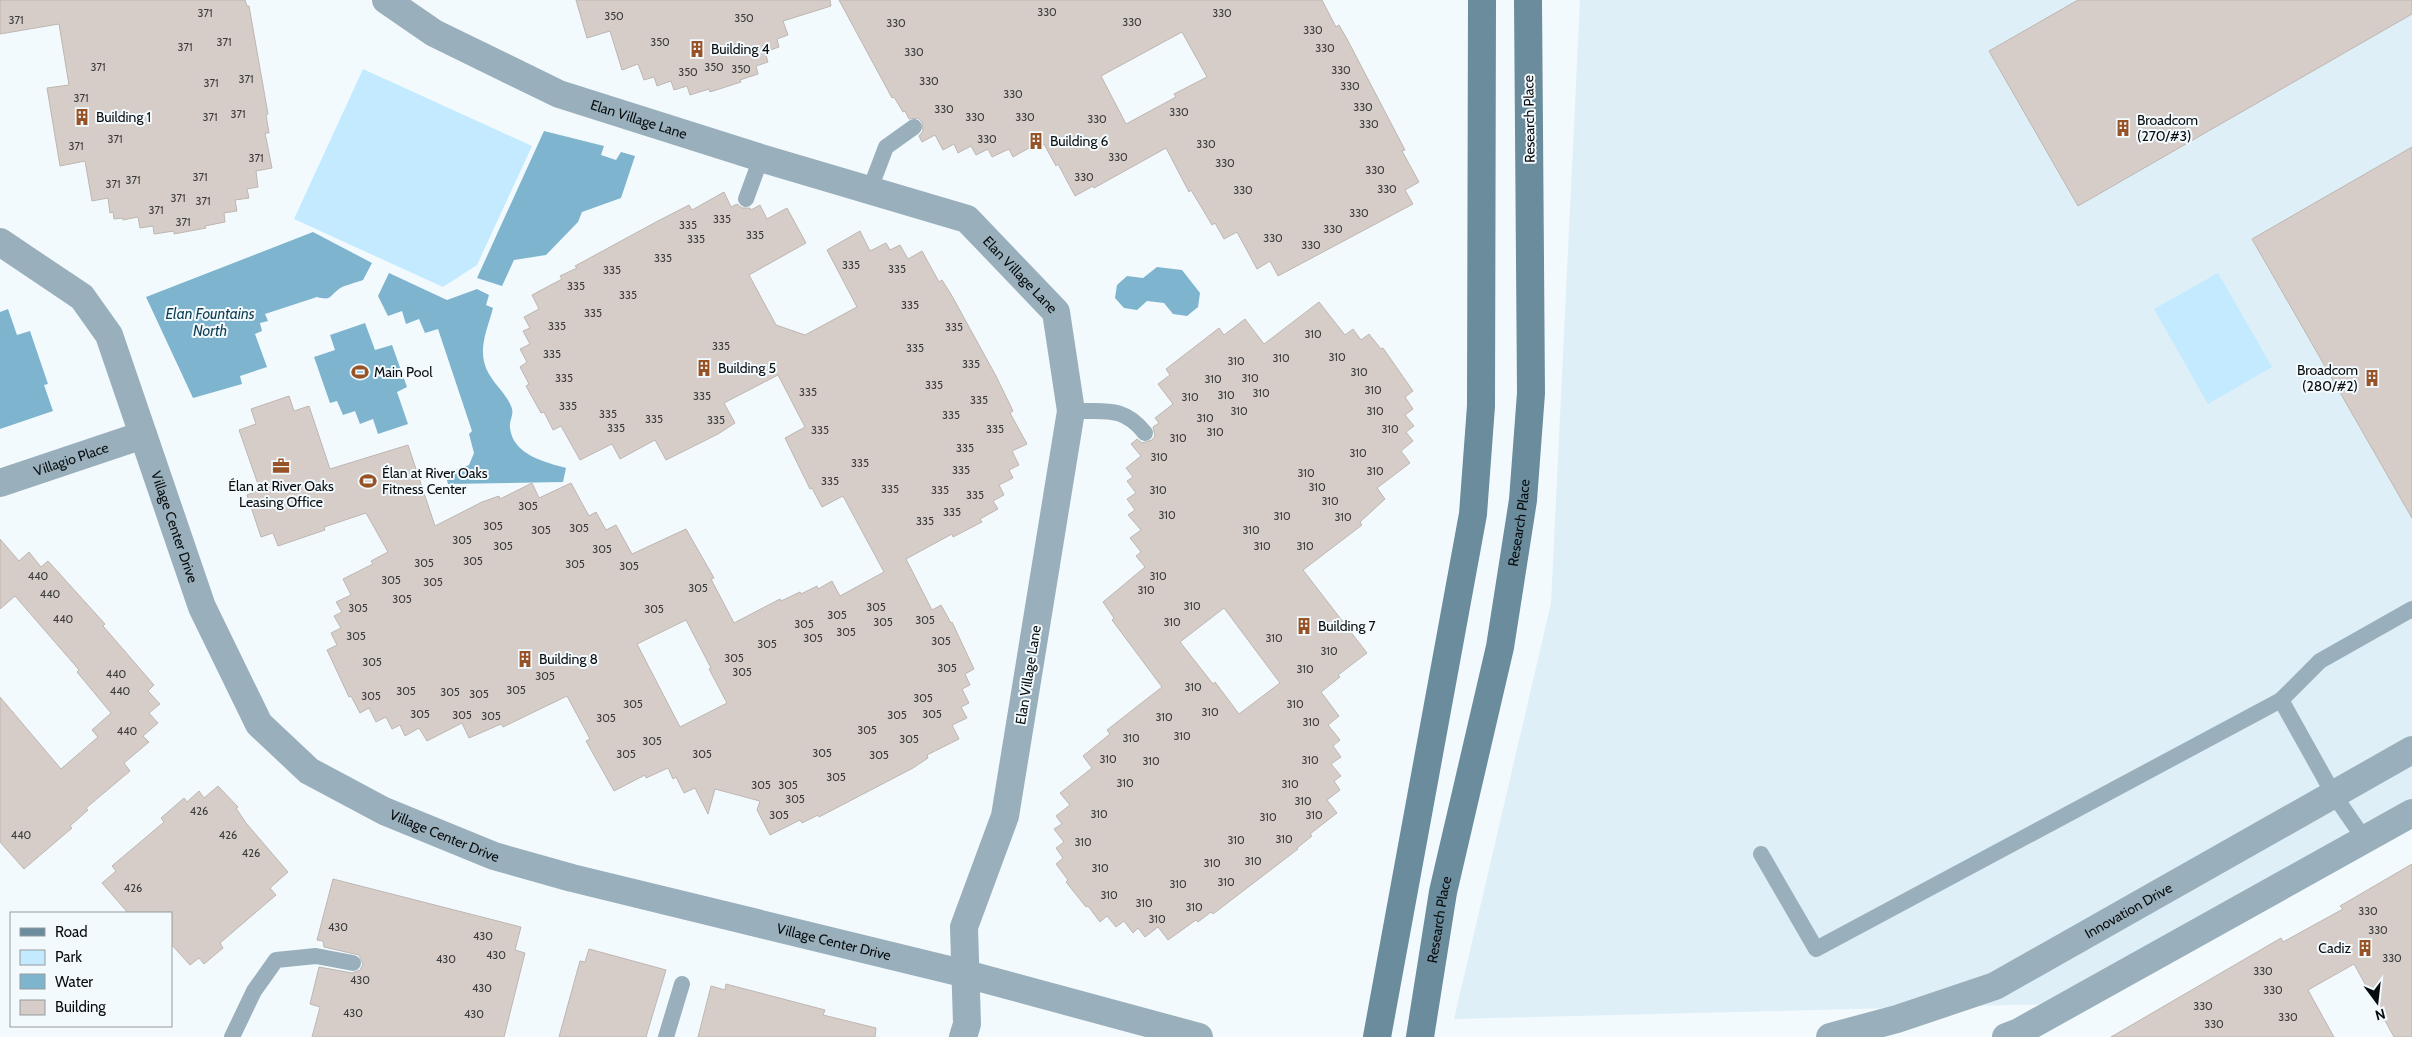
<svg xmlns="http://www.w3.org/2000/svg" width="2412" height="1037" font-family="Cabin,sans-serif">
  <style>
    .built { fill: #dfeff8 }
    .green { fill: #c3eafe }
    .water { fill: #7eb4ce }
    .building { fill: #d6cdc9; stroke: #beb6b1; fill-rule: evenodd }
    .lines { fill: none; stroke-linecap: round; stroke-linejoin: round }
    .lane { stroke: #99b0bc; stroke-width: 16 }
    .street { stroke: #99b0bc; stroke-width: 28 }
    .secondary { stroke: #6a8c9d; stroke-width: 28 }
    .labels { text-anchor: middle; stroke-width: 4; stroke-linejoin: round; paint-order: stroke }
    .number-label { font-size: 11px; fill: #3c3c3d }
    .poi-label { font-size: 14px; fill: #090c0e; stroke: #f3fafe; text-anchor: start }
    .street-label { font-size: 14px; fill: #090c0e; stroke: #f3fafe }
    .water-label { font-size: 15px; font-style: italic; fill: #0f3e51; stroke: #f3fafe }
  </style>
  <rect width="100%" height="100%" fill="#f3fafe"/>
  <path class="built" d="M1580,0H2412V823L2096,1003L1454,1019L1551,603Z"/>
  <g class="green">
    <path d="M363,69L532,146L477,265L443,287L294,219Z"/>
    <path d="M2218,273L2272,367L2208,404L2154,309Z"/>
  </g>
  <g class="water">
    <path d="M544,131L604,146L601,155L616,160L621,152L635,156L621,198L582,212L578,222L546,255L514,260L502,286L477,278Z"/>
    <path d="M313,232L372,263L363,280C356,283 344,285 339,289C329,296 332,301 317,297L265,314L268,321L260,323L262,331L255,334L267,367L240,376L242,384L193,398L146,297Z"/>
    <path d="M1157,267L1182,270L1200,293L1198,307L1187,316L1173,314L1164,303L1147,301L1137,310L1124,308L1115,298L1117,285L1127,276L1143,278Z"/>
    <path d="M389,273L447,300L477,289L489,295L486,305L493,308C487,331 476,352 489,374C496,386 506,394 511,406C515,415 509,419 510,428C513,455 545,462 566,468L563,482L448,484L445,474L469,465L474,453L469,434L472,431L438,329L425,333L419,319L406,324L402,311L388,316L378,296Z"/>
    <path d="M8,309L17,335L30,331L48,384L44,385L53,411L0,429V312Z"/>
    <path d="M365,323L375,350L392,345L407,387L397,392L408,424L378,434L373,419L360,424L355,411L343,415L337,401L330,403L314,357L335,350L330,335Z"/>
  </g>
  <g class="building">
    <path d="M0,0H245L247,6H249L268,114L266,115L269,133H265L272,168L256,171L258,187L247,189L249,198L235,200L237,211L224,213L225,222L205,226L206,228L174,234V231L154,234L153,226L140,228L138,217L123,220V218L114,219L113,212L110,213L108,198L92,201L85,161L60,166L47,88L69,85L59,24L0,34Z"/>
    <path d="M576,0H830L831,6L783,21L788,35L777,39L779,47L765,52L768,62L756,66L758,74L740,80L741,82L710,92L709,89L690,95L687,86L674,90L671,81L657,86L654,77L644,80L638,64L622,70L610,31L587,38Z"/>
    <path d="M839,0H1322L1336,27L1339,25L1347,39L1405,150L1402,151L1419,182L1405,190L1413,204L1278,276L1270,261L1257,269L1237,232L1224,239L1215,223L1212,225L1191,190L1189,192L1166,148L1094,188L1093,186L1075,196L1058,164L1056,166L1044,144L1031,150L1029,148L1013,157L1009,149L992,157L988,149L976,155L971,146L958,153L954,144L943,150L935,135L922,142L919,136L923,131L922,122L918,118L909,119L905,111L903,112L894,97L892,98ZM1182,32L1207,77L1174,94L1176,97L1126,124L1101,76Z"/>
    <path d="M2078,0H2412V14L2078,206L1989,51Z"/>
    <path d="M2412,147V518L2252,239Z"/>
    <path d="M724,192L731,207L737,204L742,208H750L751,210L760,205L767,219L787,208L806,243L749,275L776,325L805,335L857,307L827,250L860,231L870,251L886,243L890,250L900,245L908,259L922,251L939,282L942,280L952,296L996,376L1013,411L1010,413L1027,444L1012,451L1019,465L1009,470L1013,478L999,485L1004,495L993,501L998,509L980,519L982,522L953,537L952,534L906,559L932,610L941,605L951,623L952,622L974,669L965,674L970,685L962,689L969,703L961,707L967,718L952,725L959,739L927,755L928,758L913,768L819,817L818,815L802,823L800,820L770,835L757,810L760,801L715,789L708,814L695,788L684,793L676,777L673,779L668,768L646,778L645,775L614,791L586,741L590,739L567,696L503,727L501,724L469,738L462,723L427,741L419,728L405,736L400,725L392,729L386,717L376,722L369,708L360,713L351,696L349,697L327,650L337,645L331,633L341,628L334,616L342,612L336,602L351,595L343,579L373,564L371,561L388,552L366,513L324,527L325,530L278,546L273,533L261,537L247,495L260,490L239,430L256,424L251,409L289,396L294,411L309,406L330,469L408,445L435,526L482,502L499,496L500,499L532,483L539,498L571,483L589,516L596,512L606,530L616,525L632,554L686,529L714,578L711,579L734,623L780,599L781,601L800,592L801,594L817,586L818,589L832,581L840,596L884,572L843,496L822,507L812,488L810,489L785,438L805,427L778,375L724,403L735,423L718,434L666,460L655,440L620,459L612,444L580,460L561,426L553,430L544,412L541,413L526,386L529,384L520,367L527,362L520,349L530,344L523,331L530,328L524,317L539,309L532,295L562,279L560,276L577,268L575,266L656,222L689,205L692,210ZM686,620L711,668L709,669L727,703L680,727L637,644Z"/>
    <path d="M1319,302L1345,335L1353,329L1361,340L1369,334L1381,349L1383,348L1413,391L1405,397L1413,409L1405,415L1414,426L1406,432L1413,441L1401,451L1410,463L1377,488L1385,499L1360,522L1362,525L1303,570L1367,653L1338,675L1340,677L1321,692L1339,716L1328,725L1340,740L1333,746L1341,757L1331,764L1341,776L1334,781L1340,790L1327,800L1337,813L1310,834L1312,836L1297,848L1298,849L1213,914L1211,912L1198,922L1196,920L1168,940L1158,927L1145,937L1138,928L1133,933L1124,921L1116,927L1107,916L1100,922L1088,906L1086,907L1066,882L1068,880L1056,864L1063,858L1056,848L1064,842L1054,829L1062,824L1056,816L1070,805L1060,793L1092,768L1083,756L1110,734L1107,730L1162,687L1112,620L1114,618L1103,602L1145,567L1136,556L1141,552L1130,538L1141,530L1128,515L1135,510L1127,499L1136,493L1127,481L1133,477L1126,468L1141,456L1131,444L1137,439L1142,443L1152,440L1155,436L1153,427L1159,423L1155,418L1173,404L1158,384L1170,375L1166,369L1219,328L1224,335L1245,319L1264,344ZM1224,608L1280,683L1239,714L1215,682L1213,684L1180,642Z"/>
    <path d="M0,539L19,561L29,552L41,567L48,561L105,624L103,626L154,685L148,691L160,704L149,713L158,723L143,736L149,742L124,763L130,771L86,808L88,810L70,826L72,828L24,869L0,842V697L61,769L98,737L92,730L111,713L77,672L79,670L74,664L15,596L0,609Z"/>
    <path d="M218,786L238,807L236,808L246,823L288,872L270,888L276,895L220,943L223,948L204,964L199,958L190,965L171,944V913H128L102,883L116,871L112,866L164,822L161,818L184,798L187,802L199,791L204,798Z"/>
    <path d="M2412,864V1037H2394L2354,964L2308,990L2334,1037H2111L2281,938L2283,942L2343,909L2340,906Z"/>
    <path d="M333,879L521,927L515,950L525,953L504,1037H312L320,1007L310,1004L319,967L352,973L360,970L363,964L359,955L324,947L323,941L317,940Z"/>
    <path d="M589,949L666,970L646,1037H559L580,961L585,962Z"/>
    <path d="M726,984L825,1010L823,1015L876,1028L875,1037H698L711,986L725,990Z"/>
  </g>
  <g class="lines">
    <g class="lane">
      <path d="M870,189L886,147L914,127"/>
      <path d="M746,199L761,158"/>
      <path d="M1071,411C1104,412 1123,405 1145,433"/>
      <path d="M2281,700L2334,795L2365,840"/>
      <path d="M1761,854L1816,949L2281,700L2320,661L2412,609"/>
      <path d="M232,1037L254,991L276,960L316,956L353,963"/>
      <path d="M666,1037L682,984"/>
    </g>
    <g class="street">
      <path id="s1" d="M386,0L434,33L559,94L761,158L967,219L1056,312L1071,411L1005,816L964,927L967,1024L963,1037"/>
      <path id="s2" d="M0,242L82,297L109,335L202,607L259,724L309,771L384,811L494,856L572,878L966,974L1199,1037"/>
      <path id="s3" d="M0,483L143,435"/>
      <path id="s4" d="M1830,1037L1897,1019L1995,986L2412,750"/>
      <path d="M2006,1037L2019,1032L2412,813"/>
    </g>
    <g class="secondary">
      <path d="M1377,1037L1473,514L1481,406L1482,0"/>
      <path id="s5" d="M1420,1037L1443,892L1500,647L1523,500L1531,393L1528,0"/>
    </g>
  </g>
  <defs>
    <g id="building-bare" transform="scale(1.35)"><path d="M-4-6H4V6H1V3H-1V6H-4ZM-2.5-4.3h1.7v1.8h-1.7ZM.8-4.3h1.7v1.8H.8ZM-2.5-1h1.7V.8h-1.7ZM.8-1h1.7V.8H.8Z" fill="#975325" stroke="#f3fafe" stroke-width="2.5" paint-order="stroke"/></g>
    <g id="stadium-bare" transform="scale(1.35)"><path d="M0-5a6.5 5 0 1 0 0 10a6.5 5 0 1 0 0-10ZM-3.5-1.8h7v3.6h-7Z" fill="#975325" stroke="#f3fafe" stroke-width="2.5" paint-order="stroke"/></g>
    <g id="office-bare" transform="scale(1.35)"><path d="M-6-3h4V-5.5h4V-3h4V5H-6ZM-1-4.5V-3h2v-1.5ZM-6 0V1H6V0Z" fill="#975325" stroke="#f3fafe" stroke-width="2.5" paint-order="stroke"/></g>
  </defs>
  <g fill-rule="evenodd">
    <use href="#building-bare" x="697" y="49"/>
    <use href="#building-bare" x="82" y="117"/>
    <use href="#building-bare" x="2123" y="128"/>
    <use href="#building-bare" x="1036" y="141"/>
    <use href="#building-bare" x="704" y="368"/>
    <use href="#stadium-bare" x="360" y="372"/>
    <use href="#building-bare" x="2372" y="378"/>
    <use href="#office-bare" x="281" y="466"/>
    <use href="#stadium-bare" x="368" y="481"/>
    <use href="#building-bare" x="1304" y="626"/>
    <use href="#building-bare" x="525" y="659"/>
    <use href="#building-bare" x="2365" y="948"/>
  </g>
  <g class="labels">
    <g class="number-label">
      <text x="1047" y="16">330</text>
      <text x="205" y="17">371</text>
      <text x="1222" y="17">330</text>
      <text x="614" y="20">350</text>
      <text x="744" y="22">350</text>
      <text x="16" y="24">371</text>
      <text x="1132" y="26">330</text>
      <text x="896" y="27">330</text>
      <text x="1313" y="34">330</text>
      <text x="224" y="46">371</text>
      <text x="660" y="46">350</text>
      <text x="185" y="51">371</text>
      <text x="1325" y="52">330</text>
      <text x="914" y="56">330</text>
      <text x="98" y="71">371</text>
      <text x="714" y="71">350</text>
      <text x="741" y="73">350</text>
      <text x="1341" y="74">330</text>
      <text x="688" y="76">350</text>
      <text x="246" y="83">371</text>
      <text x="929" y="85">330</text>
      <text x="211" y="87">371</text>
      <text x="1350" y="90">330</text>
      <text x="1013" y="98">330</text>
      <text x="81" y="102">371</text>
      <text x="1363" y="111">330</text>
      <text x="944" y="113">330</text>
      <text x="1179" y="116">330</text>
      <text x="238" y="118">371</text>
      <text x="210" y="121">371</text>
      <text x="975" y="121">330</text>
      <text x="1025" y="121">330</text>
      <text x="1097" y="123">330</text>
      <text x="1369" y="128">330</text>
      <text x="115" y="143">371</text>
      <text x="987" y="143">330</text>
      <text x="1206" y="148">330</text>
      <text x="76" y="150">371</text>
      <text x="1118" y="161">330</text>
      <text x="256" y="162">371</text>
      <text x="1225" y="167">330</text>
      <text x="1375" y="174">330</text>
      <text x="200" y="181">371</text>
      <text x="1084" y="181">330</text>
      <text x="133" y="184">371</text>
      <text x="113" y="188">371</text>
      <text x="1387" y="193">330</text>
      <text x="1243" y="194">330</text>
      <text x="178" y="202">371</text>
      <text x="203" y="205">371</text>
      <text x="156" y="214">371</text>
      <text x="1359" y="217">330</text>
      <text x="722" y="223">335</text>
      <text x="183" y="226">371</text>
      <text x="688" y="229">335</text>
      <text x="1333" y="233">330</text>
      <text x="755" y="239">335</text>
      <text x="1273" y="242">330</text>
      <text x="696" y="243">335</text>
      <text x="1311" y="249">330</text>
      <text x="663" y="262">335</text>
      <text x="851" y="269">335</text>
      <text x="897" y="273">335</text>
      <text x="612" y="274">335</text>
      <text x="576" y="290">335</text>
      <text x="628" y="299">335</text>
      <text x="910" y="309">335</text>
      <text x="593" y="317">335</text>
      <text x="557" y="330">335</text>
      <text x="954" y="331">335</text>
      <text x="1313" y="338">310</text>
      <text x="721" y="350">335</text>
      <text x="915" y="352">335</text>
      <text x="552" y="358">335</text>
      <text x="1337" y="361">310</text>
      <text x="1281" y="362">310</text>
      <text x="1236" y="365">310</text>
      <text x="971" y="368">335</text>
      <text x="1359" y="376">310</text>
      <text x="564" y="382">335</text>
      <text x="1250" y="382">310</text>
      <text x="1213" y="383">310</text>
      <text x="934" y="389">335</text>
      <text x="1373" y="394">310</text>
      <text x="808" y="396">335</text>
      <text x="1261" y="397">310</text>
      <text x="1226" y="399">310</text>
      <text x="702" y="400">335</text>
      <text x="1190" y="401">310</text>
      <text x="979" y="404">335</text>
      <text x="568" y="410">335</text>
      <text x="1239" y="415">310</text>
      <text x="1375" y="415">310</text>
      <text x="608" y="418">335</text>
      <text x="951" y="419">335</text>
      <text x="1205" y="422">310</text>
      <text x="654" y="423">335</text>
      <text x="716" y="424">335</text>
      <text x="616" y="432">335</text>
      <text x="995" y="433">335</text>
      <text x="1390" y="433">310</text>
      <text x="820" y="434">335</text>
      <text x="1215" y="436">310</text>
      <text x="1178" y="442">310</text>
      <text x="965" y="452">335</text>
      <text x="1358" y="457">310</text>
      <text x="1159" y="461">310</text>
      <text x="860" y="467">335</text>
      <text x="961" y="474">335</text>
      <text x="1375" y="475">310</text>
      <text x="1306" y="477">310</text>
      <text x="830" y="485">335</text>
      <text x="1317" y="491">310</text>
      <text x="890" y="493">335</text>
      <text x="940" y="494">335</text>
      <text x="1158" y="494">310</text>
      <text x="975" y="499">335</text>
      <text x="1330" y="505">310</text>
      <text x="528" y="510">305</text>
      <text x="952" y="516">335</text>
      <text x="1167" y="519">310</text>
      <text x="1282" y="520">310</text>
      <text x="1343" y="521">310</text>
      <text x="925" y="525">335</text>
      <text x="493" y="530">305</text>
      <text x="579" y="532">305</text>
      <text x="541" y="534">305</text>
      <text x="1251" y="534">310</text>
      <text x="462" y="544">305</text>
      <text x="503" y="550">305</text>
      <text x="1262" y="550">310</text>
      <text x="1305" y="550">310</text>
      <text x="602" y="553">305</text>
      <text x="473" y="565">305</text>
      <text x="424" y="567">305</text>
      <text x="575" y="568">305</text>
      <text x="629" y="570">305</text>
      <text x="38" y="580">440</text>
      <text x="1158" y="580">310</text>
      <text x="391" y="584">305</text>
      <text x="433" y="586">305</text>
      <text x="698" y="592">305</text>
      <text x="1146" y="594">310</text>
      <text x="50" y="598">440</text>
      <text x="402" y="603">305</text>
      <text x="1192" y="610">310</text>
      <text x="876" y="611">305</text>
      <text x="358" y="612">305</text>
      <text x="654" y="613">305</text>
      <text x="837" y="619">305</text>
      <text x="63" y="623">440</text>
      <text x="925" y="624">305</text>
      <text x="883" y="626">305</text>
      <text x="1172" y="626">310</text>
      <text x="804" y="628">305</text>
      <text x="846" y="636">305</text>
      <text x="356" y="640">305</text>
      <text x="813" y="642">305</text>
      <text x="1274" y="642">310</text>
      <text x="941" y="645">305</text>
      <text x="767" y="648">305</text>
      <text x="1329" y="655">310</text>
      <text x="734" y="662">305</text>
      <text x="372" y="666">305</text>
      <text x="947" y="672">305</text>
      <text x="1305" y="673">310</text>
      <text x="742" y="676">305</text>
      <text x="116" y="678">440</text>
      <text x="545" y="680">305</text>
      <text x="1193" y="691">310</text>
      <text x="516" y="694">305</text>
      <text x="120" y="695">440</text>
      <text x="406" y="695">305</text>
      <text x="450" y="696">305</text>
      <text x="479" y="698">305</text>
      <text x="371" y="700">305</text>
      <text x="923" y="702">305</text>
      <text x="633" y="708">305</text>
      <text x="1295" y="708">310</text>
      <text x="1210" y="716">310</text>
      <text x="420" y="718">305</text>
      <text x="932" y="718">305</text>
      <text x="462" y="719">305</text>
      <text x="897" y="719">305</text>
      <text x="491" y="720">305</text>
      <text x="1164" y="721">310</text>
      <text x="606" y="722">305</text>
      <text x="1311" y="726">310</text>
      <text x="867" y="734">305</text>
      <text x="127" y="735">440</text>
      <text x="1182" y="740">310</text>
      <text x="1131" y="742">310</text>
      <text x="909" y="743">305</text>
      <text x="652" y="745">305</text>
      <text x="822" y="757">305</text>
      <text x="626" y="758">305</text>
      <text x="702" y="758">305</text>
      <text x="879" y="759">305</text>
      <text x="1108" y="763">310</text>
      <text x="1310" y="764">310</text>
      <text x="1151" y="765">310</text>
      <text x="836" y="781">305</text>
      <text x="1125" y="787">310</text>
      <text x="1290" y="788">310</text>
      <text x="761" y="789">305</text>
      <text x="788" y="789">305</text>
      <text x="795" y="803">305</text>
      <text x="1303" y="805">310</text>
      <text x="199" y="815">426</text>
      <text x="1099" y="818">310</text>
      <text x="779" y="819">305</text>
      <text x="1314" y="819">310</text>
      <text x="1268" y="821">310</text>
      <text x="21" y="839">440</text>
      <text x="228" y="839">426</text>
      <text x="1284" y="843">310</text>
      <text x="1236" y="844">310</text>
      <text x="1083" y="846">310</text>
      <text x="251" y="857">426</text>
      <text x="1253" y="865">310</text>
      <text x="1212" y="867">310</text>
      <text x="1100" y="872">310</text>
      <text x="1226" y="886">310</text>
      <text x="1178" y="888">310</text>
      <text x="133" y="892">426</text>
      <text x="1109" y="899">310</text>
      <text x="1144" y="907">310</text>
      <text x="1194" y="911">310</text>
      <text x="2368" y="915">330</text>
      <text x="1157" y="923">310</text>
      <text x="338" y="931">430</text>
      <text x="2378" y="934">330</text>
      <text x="483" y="940">430</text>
      <text x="496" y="959">430</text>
      <text x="2392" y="962">330</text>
      <text x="446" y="963">430</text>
      <text x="2263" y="975">330</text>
      <text x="360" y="984">430</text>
      <text x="482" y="992">430</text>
      <text x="2273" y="994">330</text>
      <text x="2203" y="1010">330</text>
      <text x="353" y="1017">430</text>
      <text x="474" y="1018">430</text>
      <text x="2288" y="1021">330</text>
      <text x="2214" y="1028">330</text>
    </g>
    <g class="poi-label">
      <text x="711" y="54">Building 4</text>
      <text x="96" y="122">Building 1</text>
      <text x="2137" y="125">Broadcom<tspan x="2137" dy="16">(270/#3)</tspan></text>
      <text x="1050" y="146">Building 6</text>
      <text x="718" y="373">Building 5</text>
      <text x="2358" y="375" text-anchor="end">Broadcom<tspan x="2358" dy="16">(280/#2)</tspan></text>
      <text x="374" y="377">Main Pool</text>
      <text x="382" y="478">Élan at River Oaks<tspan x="382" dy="16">Fitness Center</tspan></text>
      <text x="281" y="491" text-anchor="middle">Élan at River Oaks<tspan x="281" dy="16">Leasing Office</tspan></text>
      <text x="1318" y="631">Building 7</text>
      <text x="539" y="664">Building 8</text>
      <text x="2351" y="953" text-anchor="end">Cadiz</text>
    </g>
    <g class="street-label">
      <text dy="5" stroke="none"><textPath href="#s1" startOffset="281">Elan Village Lane</textPath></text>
      <text transform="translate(1529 119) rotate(-91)" y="5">Research Place</text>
      <text dy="5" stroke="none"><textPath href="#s1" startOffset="701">Elan Village Lane</textPath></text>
      <text dy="5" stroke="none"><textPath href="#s3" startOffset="75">Villagio Place</textPath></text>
      <text dy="5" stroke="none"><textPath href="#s5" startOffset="524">Research Place</textPath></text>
      <text dy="5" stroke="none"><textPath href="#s2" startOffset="348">Village Center Drive</textPath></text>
      <text transform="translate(1028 675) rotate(-81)" y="5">Elan Village Lane</text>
      <text dy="5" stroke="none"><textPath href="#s2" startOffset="782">Village Center Drive</textPath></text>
      <text dy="5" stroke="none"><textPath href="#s4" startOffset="326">Innovation Drive</textPath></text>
      <text dy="5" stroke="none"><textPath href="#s5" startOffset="119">Research Place</textPath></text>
      <text dy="5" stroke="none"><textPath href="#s2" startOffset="1186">Village Center Drive</textPath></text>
    </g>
    <g class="water-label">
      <text x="210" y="319">Elan Fountains<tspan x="210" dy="17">North</tspan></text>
    </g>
  </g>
  <rect x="10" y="912" width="162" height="115" fill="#f3fafe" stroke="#959b9e"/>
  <rect x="20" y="928" width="25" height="8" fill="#6a8c9d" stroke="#959b9e"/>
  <text x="55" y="937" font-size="15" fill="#090c0e">Road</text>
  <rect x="20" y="950" width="25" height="15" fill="#c3eafe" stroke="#959b9e"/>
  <text x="55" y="962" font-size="15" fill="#090c0e">Park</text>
  <rect x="20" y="974" width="25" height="15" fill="#7eb4ce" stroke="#959b9e"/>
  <text x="55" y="987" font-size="15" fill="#090c0e">Water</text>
  <rect x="20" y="1000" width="25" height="15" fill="#d6cdc9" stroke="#959b9e"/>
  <text x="55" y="1012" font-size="15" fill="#090c0e">Building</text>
  <g transform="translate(2377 1002) rotate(165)" stroke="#f3fafe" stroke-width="4" paint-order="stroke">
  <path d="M0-4L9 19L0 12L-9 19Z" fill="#090c0e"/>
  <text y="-8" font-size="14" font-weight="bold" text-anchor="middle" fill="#090c0e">N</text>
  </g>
</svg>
